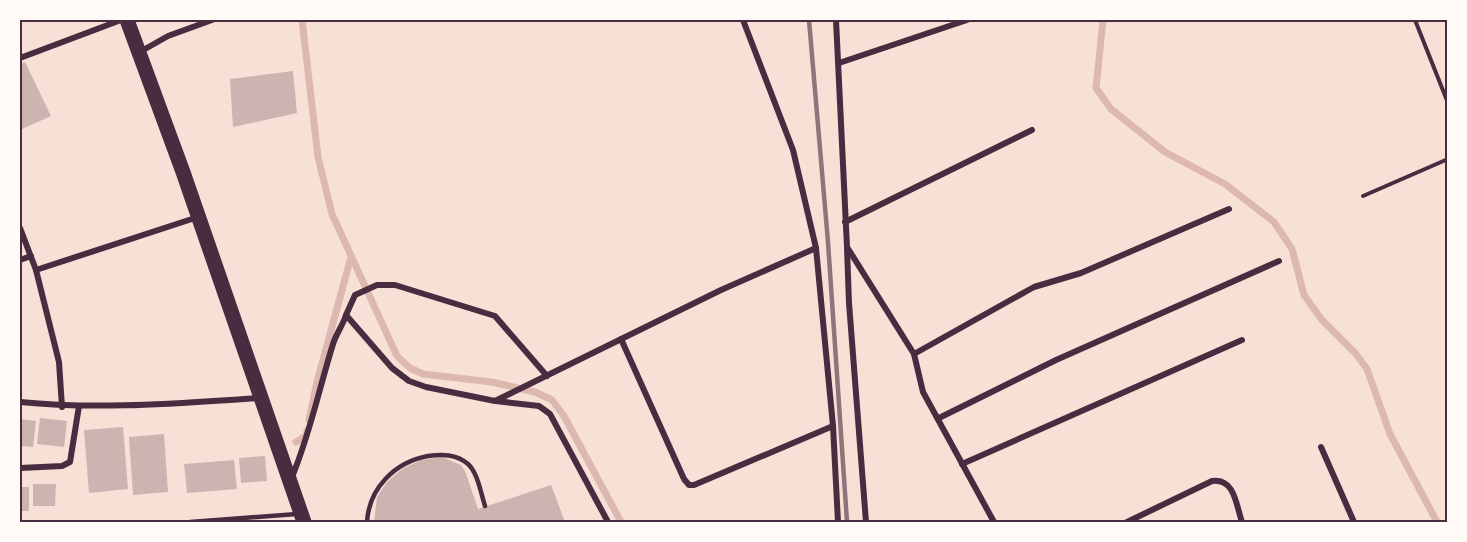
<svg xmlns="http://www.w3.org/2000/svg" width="1467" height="542" font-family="Mulish,sans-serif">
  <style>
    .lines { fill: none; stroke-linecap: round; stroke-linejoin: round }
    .stream { stroke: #dcb8b0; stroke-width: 7 }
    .building { fill: #ccb4b1 }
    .path { stroke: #4a2c40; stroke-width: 4 }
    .service { stroke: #4a2c40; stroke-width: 4.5 }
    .minor { stroke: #4a2c40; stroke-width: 6 }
    .primary { stroke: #4a2c40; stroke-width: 15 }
    .rail { stroke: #8f747c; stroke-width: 4.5 }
    .neatline { fill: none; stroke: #4a2c40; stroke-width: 2 }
  </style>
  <rect width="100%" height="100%" fill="#f7e1d7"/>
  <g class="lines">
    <g class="stream">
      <path d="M302,20L318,157L332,214L397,356L410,368L423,374L492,382L535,392L552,400L564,416L621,522"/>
      <path d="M1103,20L1096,88L1111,109L1165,152L1225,184L1274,222L1292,249L1304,295L1322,320L1356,354L1367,369L1390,434L1437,522"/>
      <path d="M309,420L317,382L351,257"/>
      <path d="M296,442L306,436L307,431"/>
    </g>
  </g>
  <g class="building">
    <path d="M25,62L51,116L20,130V64Z"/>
    <path d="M293,71L297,113L233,127L230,79Z"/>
    <path d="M40,418L67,421L64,447L37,444Z"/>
    <path d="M20,419L36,421L33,447L20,446Z"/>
    <path d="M123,427L128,489L89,493L84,430Z"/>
    <path d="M164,434L168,492L133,495L129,437Z"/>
    <path d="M265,456L267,481L241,483L239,458Z"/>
    <path d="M442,457L461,465L465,471L478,509L551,485L565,522H374L377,497L387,482L402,469L421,460Z"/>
    <path d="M234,460L237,489L187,493L184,464Z"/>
    <path d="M33,484H56L55,506H33Z"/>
    <rect x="20" y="487" width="9" height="24"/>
  </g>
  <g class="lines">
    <g class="path">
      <path d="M1415,20L1448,103"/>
      <path d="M1363,196L1448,159"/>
    </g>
    <g class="service">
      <path d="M190,522L297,514"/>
      <path d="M367,522C369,488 395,462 428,456C442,454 456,454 468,464C478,473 481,494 485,506"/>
    </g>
    <g class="minor">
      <path d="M836,20L847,247L914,354L923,392L994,522"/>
      <path d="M138,53L168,36L212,20"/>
      <path d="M20,58L121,20"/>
      <path d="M839,63L967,20"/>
      <path d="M845,222L1032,130"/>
      <path d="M20,228L36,270L59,362L62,407"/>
      <path d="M847,248L849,303L866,522"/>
      <path d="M20,260L31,256"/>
      <path d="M36,270L198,217"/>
      <path d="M346,315L355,295L377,285H395L495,316L547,376"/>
      <path d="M621,339L684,479L689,485H694L833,426L816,248L793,150L743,20"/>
      <path d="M914,354L1034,287L1081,273L1229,209"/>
      <path d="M496,401L539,406L550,414L608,522"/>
      <path d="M20,402C100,410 179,403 260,398"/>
      <path d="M939,418L1056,360L1279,261"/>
      <path d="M833,426L838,522"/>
      <path d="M1321,447L1354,522"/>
      <path d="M962,464L1242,340"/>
      <path d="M20,468L62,466L70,462L79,406"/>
      <path d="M292,477C310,434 319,389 333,344C336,334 343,325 346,315L392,368L409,381L426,387L495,401L721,290L816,248"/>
      <path d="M1127,522L1212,481C1235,478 1236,505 1242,522"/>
    </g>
    <path class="primary" d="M127,20L183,172L304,522"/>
    <path class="rail" d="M809,20L828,242L847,522"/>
  </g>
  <rect width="1467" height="542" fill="none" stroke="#fffaf5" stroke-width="42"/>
  <rect x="21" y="21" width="1425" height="500" class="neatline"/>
</svg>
